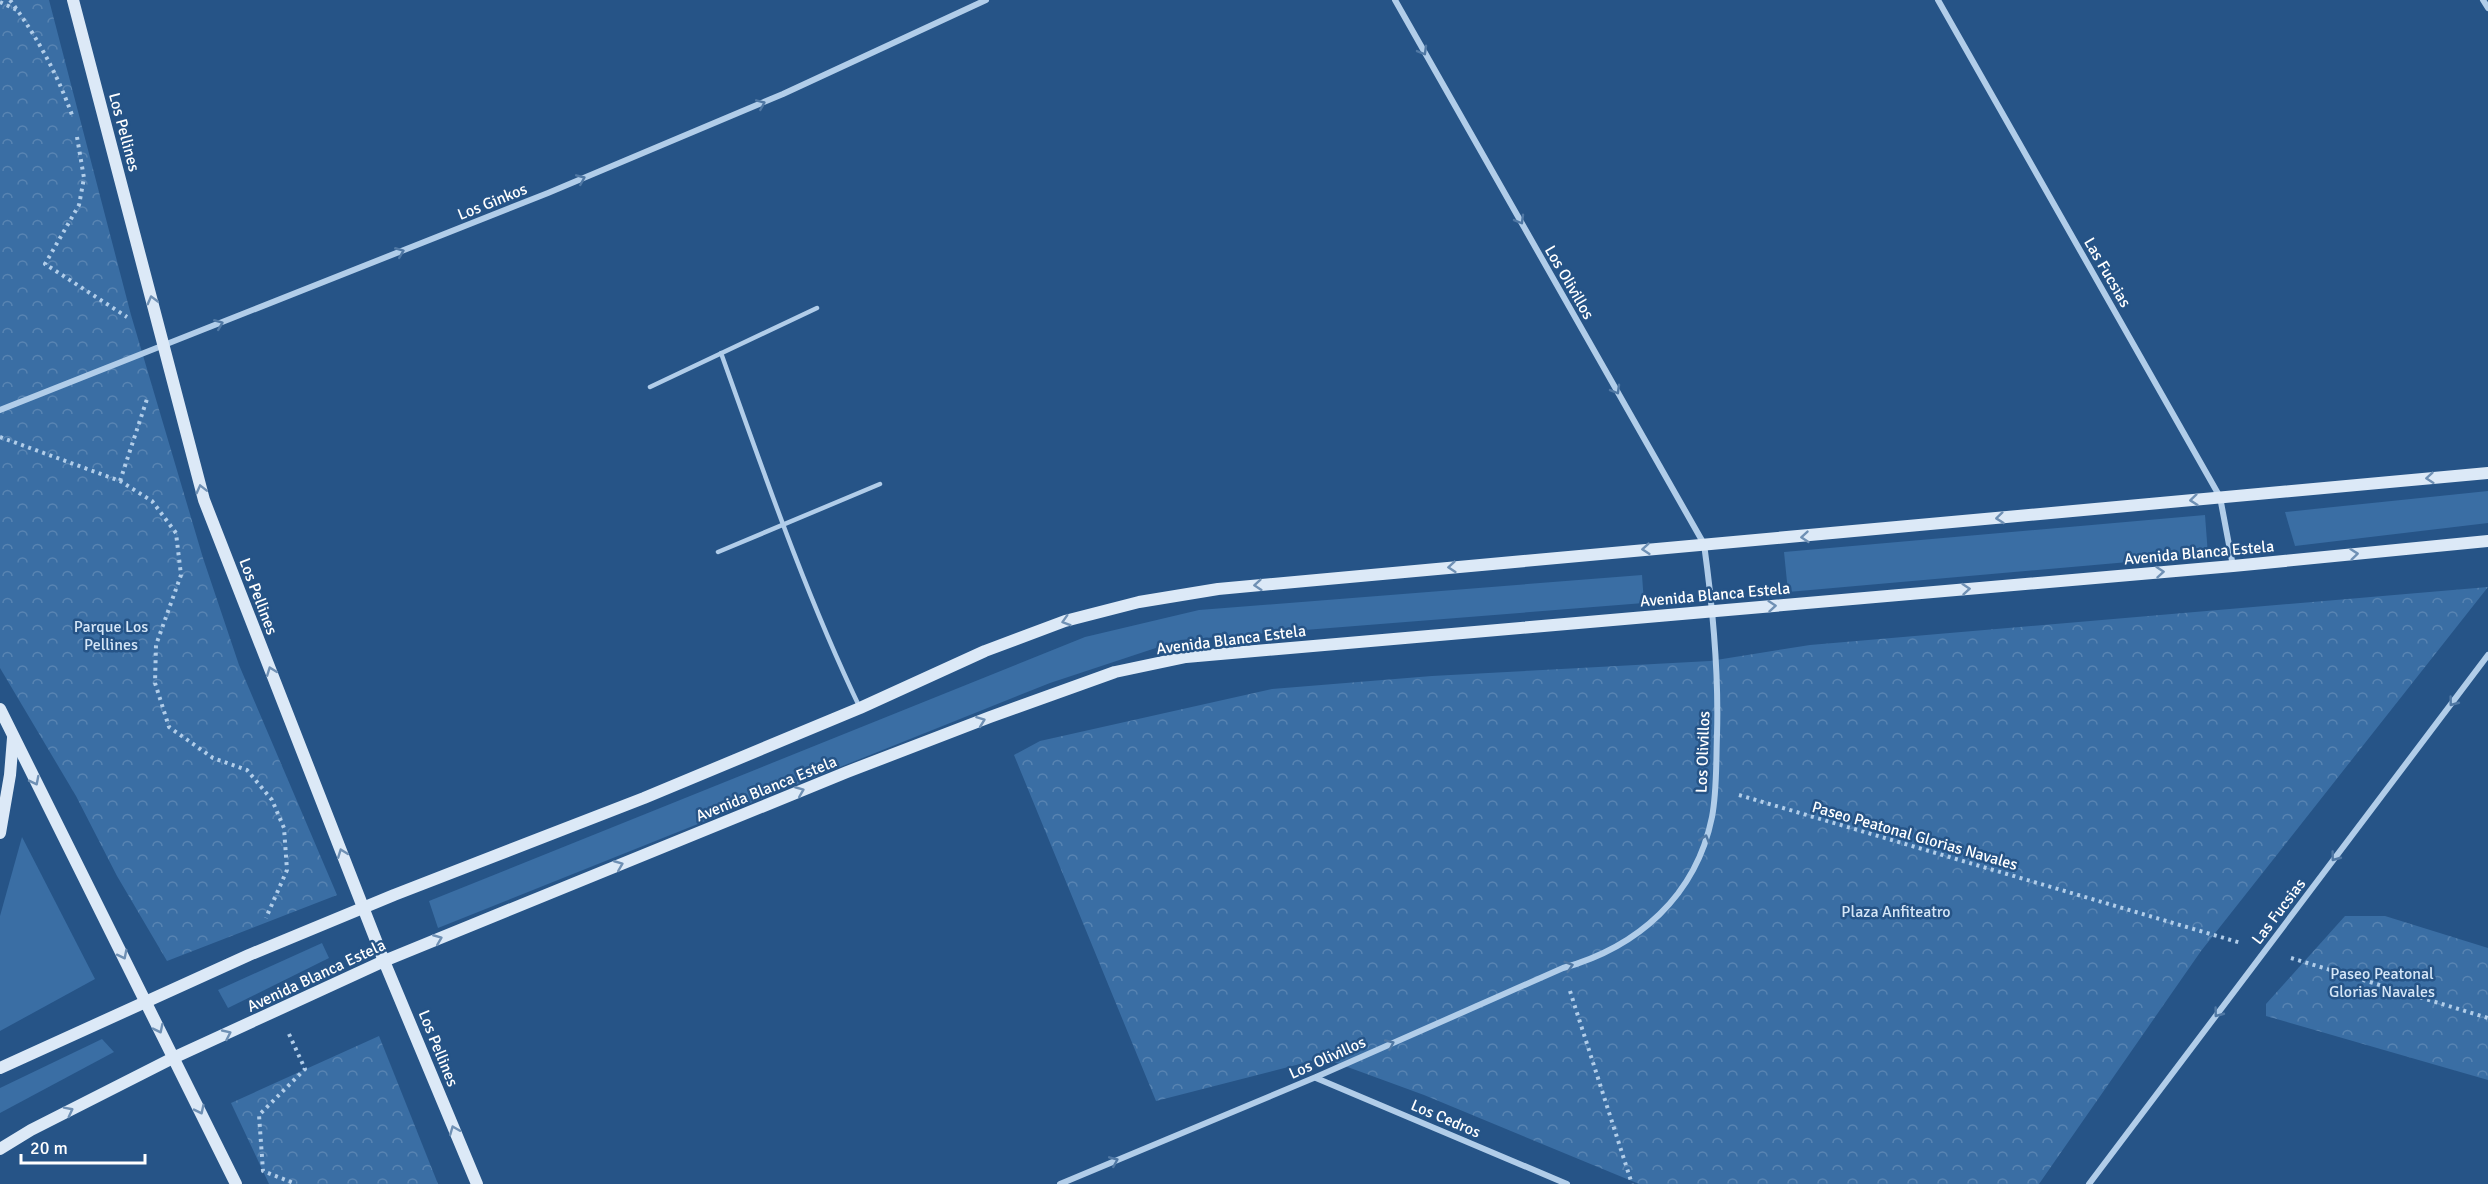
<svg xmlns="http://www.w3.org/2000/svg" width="2488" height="1184" font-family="Signika,sans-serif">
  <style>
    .grass { fill: #3a6ea4 }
    .park { fill: url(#park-crowns) }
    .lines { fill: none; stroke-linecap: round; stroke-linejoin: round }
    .path { stroke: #b1cde9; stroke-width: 4; stroke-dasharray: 3 4.5; stroke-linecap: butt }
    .lane { stroke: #b1cde9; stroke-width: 4.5 }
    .street { stroke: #b1cde9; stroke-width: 6 }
    .secondary { stroke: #dce9f7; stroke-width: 12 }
    .oneway { stroke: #5078a4 }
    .oneway2 { stroke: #6f90b4 }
    .labels { text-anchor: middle; stroke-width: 5; stroke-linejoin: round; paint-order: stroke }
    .street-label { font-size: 16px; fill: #fff; stroke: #265487 }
    .park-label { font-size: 16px; fill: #d5e6f7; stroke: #265487 }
  </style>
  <defs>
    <pattern id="park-crowns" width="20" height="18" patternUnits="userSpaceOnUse" patternTransform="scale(1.5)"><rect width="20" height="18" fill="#3a6ea4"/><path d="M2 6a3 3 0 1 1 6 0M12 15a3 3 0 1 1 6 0" fill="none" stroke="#5884b2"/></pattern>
  </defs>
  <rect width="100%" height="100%" fill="#265487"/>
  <g class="grass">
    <path d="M2488,491V523L2295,546L2285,512Z"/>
    <path d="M2205,515L2208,555L1788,592L1784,552Z"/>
    <path d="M1642,575L1644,603L1180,640L1050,683L438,928L429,901L1085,637L1199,610Z"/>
    <path d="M22,837L95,979L0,1031V916Z"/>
    <path d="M322,943L329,958L228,1008L218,990Z"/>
    <path d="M102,1039L114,1052L0,1113V1088Z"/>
  </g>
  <g class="park">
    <path d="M0,0H49L131,315L203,558L239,665L337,895L167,961L117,876L76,796L0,668Z"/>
    <path d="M2488,587L2201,951L2039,1184H1639L1424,1095L1323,1058L1156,1101L1014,755L1040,741L1272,689L1432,676L1710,661L1810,645Z"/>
    <path d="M2345,916H2385L2488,948V1080L2266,1016V1004Z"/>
    <path d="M379,1036L438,1184H269L231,1103Z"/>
  </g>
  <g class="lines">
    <g class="path">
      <path d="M10,0C37,37 56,71 72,115"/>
      <path d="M0,2L17,10"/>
      <path d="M77,137L84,178L79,205L45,264L127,317"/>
      <path d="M0,437L120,481L152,501L176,533L181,575L156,645L155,683L169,727L213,758L247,770L272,800L284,828L287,870L266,918"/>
      <path d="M120,481L147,399"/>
      <path d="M1739,795L2241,943"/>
      <path d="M2291,958L2488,1018"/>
      <path d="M1570,991L1632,1184"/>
      <path d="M289,1034L305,1069L259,1115L263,1171L296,1184"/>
    </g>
    <g class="lane">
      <path d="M721,353C764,473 805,593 860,708"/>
      <path d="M650,387L817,308"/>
      <path d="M718,552L880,484"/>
    </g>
    <g class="street">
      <path d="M1938,0L2220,497L2233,566"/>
      <path d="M2483,0L2488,8"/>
      <path d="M0,410L548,193L783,94L986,0"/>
      <path d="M1316,1078L1567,1184"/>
      <path d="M1060,1184L1316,1077L1563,968C1638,947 1696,896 1712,817C1717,791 1716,762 1717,735C1719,670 1713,609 1704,544L1395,0"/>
      <path d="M2089,1184L2488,655"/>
    </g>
    <g class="secondary">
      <path d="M73,0L204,500L384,961L477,1184"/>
      <path d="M0,709L236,1184"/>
      <path d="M0,833L10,775L13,738"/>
      <path d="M0,1068L249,955L394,895L644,798L860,708L985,651L1065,621L1139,602L1218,589L2488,473"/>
      <path d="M0,1149L31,1130L173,1058L384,961L847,772L990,717L1115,672L1186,657L2233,566L2488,541"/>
    </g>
  </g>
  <defs><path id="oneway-chevron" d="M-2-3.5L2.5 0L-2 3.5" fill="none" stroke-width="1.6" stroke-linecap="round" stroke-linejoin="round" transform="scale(1.5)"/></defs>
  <g class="oneway">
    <use href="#oneway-chevron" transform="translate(1423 51) rotate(60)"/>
    <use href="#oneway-chevron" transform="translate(761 104) rotate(-23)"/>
    <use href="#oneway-chevron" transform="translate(581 179) rotate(-23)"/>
    <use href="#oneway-chevron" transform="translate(1520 220) rotate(60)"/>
    <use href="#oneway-chevron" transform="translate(400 252) rotate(-22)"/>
    <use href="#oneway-chevron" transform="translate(219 324) rotate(-22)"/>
    <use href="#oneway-chevron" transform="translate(1616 390) rotate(60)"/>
    <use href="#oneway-chevron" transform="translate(2453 702) rotate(127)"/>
    <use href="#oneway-chevron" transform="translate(1705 839) rotate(-73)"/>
    <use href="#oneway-chevron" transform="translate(2335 857) rotate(127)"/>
    <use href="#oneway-chevron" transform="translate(1569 966) rotate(-17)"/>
    <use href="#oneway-chevron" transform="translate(2218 1013) rotate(127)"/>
    <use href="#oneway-chevron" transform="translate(1390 1044) rotate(-24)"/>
    <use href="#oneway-chevron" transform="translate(1114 1161) rotate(-23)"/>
  </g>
  <g class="oneway2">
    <use href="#oneway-chevron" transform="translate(152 300) rotate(-105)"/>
    <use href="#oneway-chevron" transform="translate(2430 478) rotate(175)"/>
    <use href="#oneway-chevron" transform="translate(201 489) rotate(-104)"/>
    <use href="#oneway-chevron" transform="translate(2194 500) rotate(174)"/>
    <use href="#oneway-chevron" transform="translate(2000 518) rotate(174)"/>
    <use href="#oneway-chevron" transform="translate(1805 537) rotate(175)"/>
    <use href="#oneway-chevron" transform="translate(1646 549) rotate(175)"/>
    <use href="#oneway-chevron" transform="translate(2354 554) rotate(-6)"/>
    <use href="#oneway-chevron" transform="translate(1452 567) rotate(175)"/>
    <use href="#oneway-chevron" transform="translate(2160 572) rotate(-5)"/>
    <use href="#oneway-chevron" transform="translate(1258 585) rotate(175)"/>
    <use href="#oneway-chevron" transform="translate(1966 589) rotate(-5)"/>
    <use href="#oneway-chevron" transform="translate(1772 606) rotate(-5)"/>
    <use href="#oneway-chevron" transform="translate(1066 621) rotate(163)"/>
    <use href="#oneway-chevron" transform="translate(271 671) rotate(-111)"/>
    <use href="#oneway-chevron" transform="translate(981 721) rotate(-21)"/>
    <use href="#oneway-chevron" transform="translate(35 781) rotate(63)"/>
    <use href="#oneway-chevron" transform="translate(800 791) rotate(-22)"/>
    <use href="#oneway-chevron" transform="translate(342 853) rotate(-111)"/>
    <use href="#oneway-chevron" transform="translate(619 865) rotate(-22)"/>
    <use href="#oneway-chevron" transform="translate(438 939) rotate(-22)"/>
    <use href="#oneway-chevron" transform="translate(123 955) rotate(63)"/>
    <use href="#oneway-chevron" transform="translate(159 1029) rotate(64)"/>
    <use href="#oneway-chevron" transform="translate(227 1034) rotate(-25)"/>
    <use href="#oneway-chevron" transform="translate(200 1110) rotate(64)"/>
    <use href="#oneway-chevron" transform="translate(69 1111) rotate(-27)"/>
    <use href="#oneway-chevron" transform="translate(454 1130) rotate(-112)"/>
  </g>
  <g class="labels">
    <g class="street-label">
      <text transform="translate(125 132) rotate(75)" y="6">Los Pellines</text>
      <text transform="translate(492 201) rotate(-22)" y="6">Los Ginkos</text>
      <text transform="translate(2108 272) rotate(60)" y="6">Las Fucsias</text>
      <text transform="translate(1570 282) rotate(60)" y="6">Los Olivillos</text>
      <text transform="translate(2199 552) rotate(-5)" y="6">Avenida Blanca Estela</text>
      <text transform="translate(1715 594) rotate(-5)" y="6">Avenida Blanca Estela</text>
      <text transform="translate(259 596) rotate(69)" y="6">Los Pellines</text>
      <text transform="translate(1231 639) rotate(-7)" y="6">Avenida Blanca Estela</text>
      <text transform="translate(1702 752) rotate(-88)" y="6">Los Olivillos</text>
      <text transform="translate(766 788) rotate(-22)" y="6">Avenida Blanca Estela</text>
      <text transform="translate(1915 835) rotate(16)" y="6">Paseo Peatonal Glorias Navales</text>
      <text transform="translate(2278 911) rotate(-53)" y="6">Las Fucsias</text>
      <text transform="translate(316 975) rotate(-25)" y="6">Avenida Blanca Estela</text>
      <text transform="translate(439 1048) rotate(68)" y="6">Los Pellines</text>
      <text transform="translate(1327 1057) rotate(-24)" y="6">Los Olivillos</text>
      <text transform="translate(1446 1118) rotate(23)" y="6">Los Cedros</text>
    </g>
    <g class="park-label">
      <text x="111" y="632">Parque Los<tspan x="111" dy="18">Pellines</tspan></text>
      <text x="1896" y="917">Plaza Anfiteatro</text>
      <text x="2382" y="979">Paseo Peatonal<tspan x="2382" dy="18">Glorias Navales</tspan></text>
    </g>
  </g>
  <path d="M21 1154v9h124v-9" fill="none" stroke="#ffffff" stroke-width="3"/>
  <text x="30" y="1154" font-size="18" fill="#ffffff" stroke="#265487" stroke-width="4.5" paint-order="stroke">20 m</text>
</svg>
